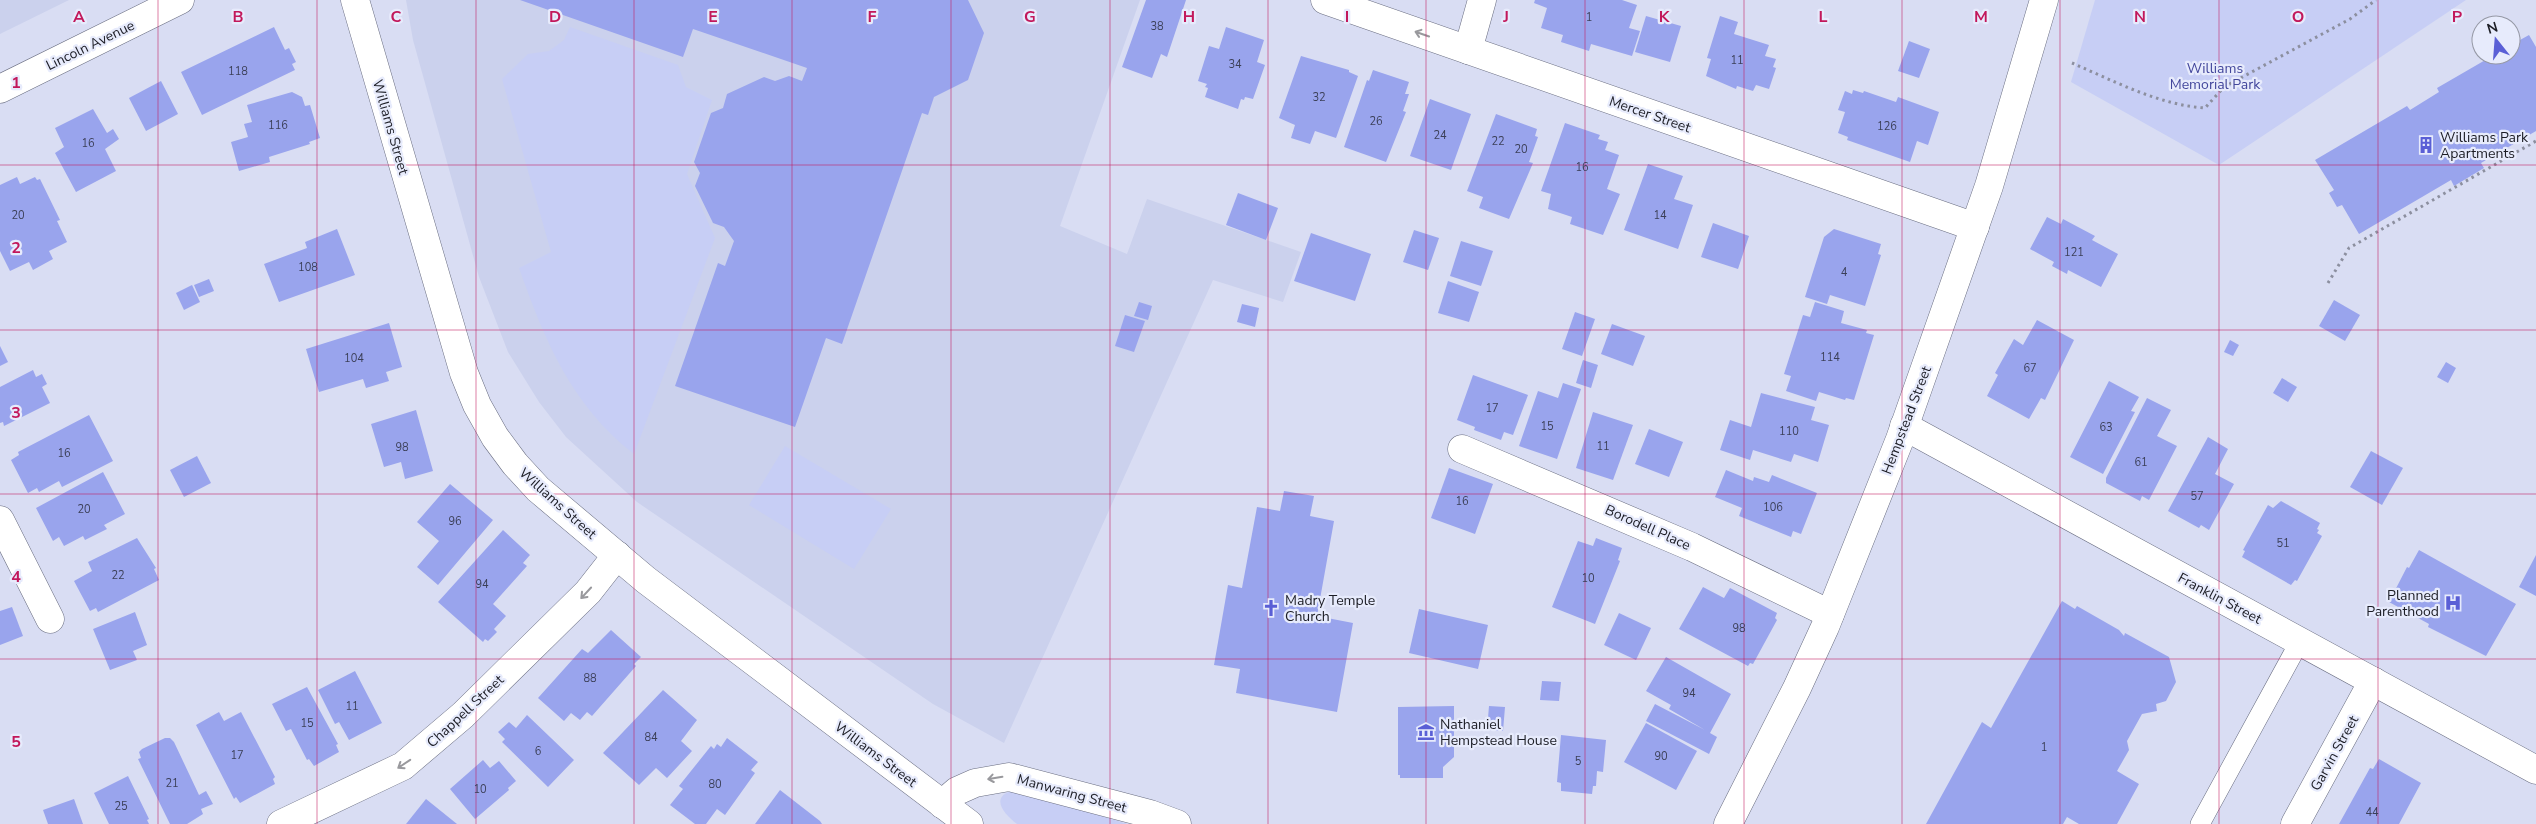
<svg xmlns="http://www.w3.org/2000/svg" width="2536" height="824" font-family="'Nunito Sans',sans-serif">
  <style>
    .built { fill: #cbd1ed }
    .green { fill: #c7cef5 }
    .building { fill: #99a4ed }
    .lines { fill: none; stroke-linecap: round; stroke-linejoin: round }
    .service-casing { stroke: #696d80; stroke-width: 20 }
    .minor-casing { stroke: #696d80; stroke-width: 29 }
    .tertiary-casing { stroke: #696d80; stroke-width: 29 }
    .path { stroke: #8c8f9f; stroke-width: 3; stroke-dasharray: 2.5 4; stroke-linecap: butt }
    .service { stroke: #fff; stroke-width: 19 }
    .minor { stroke: #fff; stroke-width: 28 }
    .tertiary { stroke: #fff; stroke-width: 28 }
    .oneway { stroke: #99999d }
    .grid { fill: none; stroke: #c2185b; stroke-width: 1; stroke-opacity: 0.55 }
    .labels { text-anchor: middle; stroke-width: 4.5; stroke-linejoin: round; paint-order: stroke }
    .number-label { font-size: 11px; fill: #3b3f57 }
    .street-label { font-size: 14px; fill: #1c1d25; stroke: #e7ebfc }
    .park-label { font-size: 14px; fill: #43479c; stroke: #e7ebfc }
    .poi-label { font-size: 14px; fill: #1c1d25; stroke: #e7ebfc; text-anchor: start }
    .grid-label { font-size: 16px; text-anchor: middle; font-weight: bold; fill: #c2185b; stroke: #e7ebfc; stroke-width: 4.5; stroke-linejoin: round; paint-order: stroke }
  </style>
  <rect width="100%" height="100%" fill="#d9ddf3"/>
  <g class="built">
    <path d="M0,0H69L0,34Z"/>
    <path d="M406,0H1140L1060,226L1127,254L1147,199L1301,252L1283,302L1213,280L1004,743L933,704L637,502L566,437L539,402L508,352L479,277L413,40Z"/>
  </g>
  <g class="green">
    <path d="M2095,0H2466L2219,165L2071,82Z"/>
    <path d="M570,27L678,65L686,87L712,100L687,174L715,238L634,454C571,405 545,341 519,268L551,252L502,79L528,54L549,51L564,40Z"/>
    <path d="M785,446L891,509L854,569L749,505Z"/>
    <path d="M1015,790L1022,792L1128,824H1017C1004,814 988,796 1015,790Z"/>
  </g>
  <g class="building">
    <path d="M520,0H968L984,33L968,80L934,97L928,115L922,113L842,344L826,338L795,427L675,386L718,263L725,266L734,241L724,227L713,223L695,186L700,173L694,162L711,113L723,108L727,94L764,77L775,81L789,76L802,81L807,68L693,29L683,57Z"/>
    <path d="M1146,0H1186L1167,57L1161,54L1152,78L1122,67Z"/>
    <path d="M1535,0H1622L1637,5L1629,28L1640,31L1632,56L1591,44L1589,51L1561,42L1563,35L1541,28L1547,8L1534,3Z"/>
    <path d="M1646,16L1681,26L1670,62L1635,52Z"/>
    <path d="M1720,16L1738,22L1734,34L1769,45L1765,56L1776,59L1773,67L1776,68L1769,89L1756,85L1753,91L1737,86L1736,89L1706,76L1711,59L1707,58Z"/>
    <path d="M274,27L285,50L289,48L296,62L292,64L295,70L202,115L181,72Z"/>
    <path d="M1226,27L1264,40L1257,62L1265,65L1253,99L1245,97L1244,100L1241,99L1238,109L1205,97L1208,88L1205,87L1207,84L1198,81L1209,46L1219,49Z"/>
    <path d="M2529,35L2536,47V131L2481,163L2484,168L2454,186L2451,180L2359,234L2342,205L2337,207L2329,193L2334,190L2315,160L2407,106L2410,110L2439,92L2437,88L2494,55H2511V45Z"/>
    <path d="M1909,41L1930,49L1919,78L1898,71Z"/>
    <path d="M1301,56L1349,70V72L1358,76L1336,138L1315,131L1310,144L1291,138L1295,125L1279,118Z"/>
    <path d="M1373,70L1409,82L1405,94H1409L1403,111L1406,112L1386,162L1344,147L1367,80L1369,81Z"/>
    <path d="M161,81L178,114L146,131L129,98Z"/>
    <path d="M1853,90L1863,93L1864,91L1896,102L1898,97L1939,112L1928,145L1917,141L1910,162L1847,140L1848,137L1838,133L1845,112L1838,110L1845,91L1852,94Z"/>
    <path d="M292,92L302,97L305,106L310,105L320,138L309,142L310,144L269,157L270,162L239,171L231,142L248,137L244,124L252,122L247,105Z"/>
    <path d="M1430,99L1471,114L1451,170L1410,156Z"/>
    <path d="M93,109L107,133L113,129L119,139L105,149L116,171L76,192L55,153L64,147L55,128Z"/>
    <path d="M1496,114L1537,129L1535,136L1538,137L1529,162L1533,163L1509,219L1479,208L1483,197L1467,191Z"/>
    <path d="M1565,123L1600,135L1598,139L1608,142L1605,150L1619,155L1607,189L1620,194L1603,235L1570,224L1572,217L1548,209L1551,194L1541,191Z"/>
    <path d="M1648,164L1683,176L1674,199L1693,205L1678,249L1624,230Z"/>
    <path d="M17,177L20,184L35,177L37,180L40,179L60,220L57,221L67,242L49,251L53,259L33,270L29,262L10,271L0,251V185Z"/>
    <path d="M1238,193L1278,208L1266,240L1226,225Z"/>
    <path d="M2047,217L2061,224L2063,219L2095,236L2092,240L2118,254L2101,287L2068,270L2067,274L2052,266L2054,262L2030,249Z"/>
    <path d="M1713,223L1749,236L1738,269L1701,257Z"/>
    <path d="M337,229L355,275L279,302L264,264L307,248L305,242Z"/>
    <path d="M1834,229L1881,244L1878,254L1881,255L1865,306L1830,295L1827,304L1805,297L1824,237Z"/>
    <path d="M1414,230L1439,238L1428,270L1403,262Z"/>
    <path d="M1311,233L1371,254L1355,301L1294,281Z"/>
    <path d="M1461,241L1493,251L1481,286L1450,276Z"/>
    <path d="M209,279L214,291L199,297L194,285Z"/>
    <path d="M1448,281L1479,292L1469,322L1438,313Z"/>
    <path d="M192,285L200,302L184,310L176,293Z"/>
    <path d="M2334,300L2360,315L2345,341L2319,326Z"/>
    <path d="M1139,302L1152,306L1148,320L1134,316Z"/>
    <path d="M1815,302L1844,311L1841,323L1867,330L1866,333L1874,335L1854,400L1846,398L1845,400L1819,392L1816,401L1786,391L1791,376L1784,374L1803,315L1810,317Z"/>
    <path d="M1242,304L1259,308L1255,327L1237,322Z"/>
    <path d="M1575,312L1595,319L1582,356L1562,349Z"/>
    <path d="M1125,315L1145,321L1134,352L1115,346Z"/>
    <path d="M2037,320L2074,340L2045,400L2041,398L2029,419L1987,396L1998,375L1995,373L2014,339L2023,345Z"/>
    <path d="M389,323L402,367L386,372L389,381L366,388L363,379L319,392L306,349Z"/>
    <path d="M1612,324L1645,336L1633,366L1601,354Z"/>
    <path d="M2230,340L2239,345L2233,356L2224,352Z"/>
    <path d="M0,346L8,362L0,366Z"/>
    <path d="M1583,360L1598,365L1591,388L1576,383Z"/>
    <path d="M2446,362L2456,368L2448,383L2437,377Z"/>
    <path d="M33,370L36,377L42,374L47,384L42,387L50,403L4,426L3,422L0,423V387Z"/>
    <path d="M1473,375L1528,395L1513,435L1504,432L1501,440L1474,430L1475,427L1457,420Z"/>
    <path d="M2282,378L2297,387L2288,402L2273,393Z"/>
    <path d="M2109,381L2139,397L2131,411L2135,412L2103,474L2070,457Z"/>
    <path d="M1563,383L1581,389L1557,459L1519,446L1538,391L1558,398Z"/>
    <path d="M1761,393L1815,407L1811,420L1829,425L1818,462L1794,454L1791,462L1753,450L1750,460L1720,450L1730,420L1751,427Z"/>
    <path d="M2147,398L2171,410L2157,436L2177,446L2149,500L2142,496L2140,501L2106,483V478Z"/>
    <path d="M416,410L433,471L405,479L401,462L384,467L371,424Z"/>
    <path d="M1593,412L1633,425L1613,480L1576,468Z"/>
    <path d="M89,415L113,461L62,487L59,481L39,492L37,488L28,493L11,460L19,455L18,452Z"/>
    <path d="M1649,429L1683,442L1669,477L1635,464Z"/>
    <path d="M2208,437L2228,449L2215,474L2234,484L2209,530L2201,525L2199,528L2168,511Z"/>
    <path d="M2371,451L2403,468L2382,505L2350,487Z"/>
    <path d="M197,456L211,483L184,497L170,470Z"/>
    <path d="M1449,468L1493,484L1475,534L1431,518Z"/>
    <path d="M1726,470L1753,481L1754,477L1769,482L1772,475L1817,493L1801,534L1793,531L1791,537L1739,516L1742,508L1715,497Z"/>
    <path d="M103,472L125,514L104,525L107,529L85,540L83,536L64,546L59,537L53,541L36,508Z"/>
    <path d="M450,484L493,520L438,585L417,567L439,541L417,522Z"/>
    <path d="M1284,491L1314,496L1310,516L1334,521L1317,616L1353,623L1337,712L1236,693L1240,669L1214,665L1228,585L1242,588L1257,507L1280,511Z"/>
    <path d="M2281,501L2320,523L2317,529L2319,530L2317,533L2322,536L2297,581L2295,580L2291,585L2242,557L2245,551L2243,550L2268,505L2273,508Z"/>
    <path d="M503,530L530,555L523,563L527,566L493,604L506,616L494,629L497,632L488,641L485,639L483,642L438,602Z"/>
    <path d="M137,538L156,568L154,569L159,580L98,612L96,608L90,611L74,581L92,571L88,562Z"/>
    <path d="M1596,538L1622,548L1618,560L1620,561L1595,624L1552,607L1578,541L1593,546Z"/>
    <path d="M2419,550L2516,604L2486,656L2428,627L2429,624L2389,602L2407,567L2409,568Z"/>
    <path d="M2536,555V596L2519,587Z"/>
    <path d="M1703,587L1724,598L1730,588L1777,613L1775,618L1777,620L1753,664L1750,663L1748,666L1679,629Z"/>
    <path d="M2062,601L2075,609L2077,606L2119,630L2124,636L2125,633L2169,657L2176,682L2166,701L2156,704L2157,711L2142,714L2127,741L2129,750L2117,771L2139,784L2117,824H2079L2067,817L2063,824H1926L1982,722L1991,728Z"/>
    <path d="M12,607L23,636L0,645V611Z"/>
    <path d="M1419,609L1488,625L1478,669L1409,653Z"/>
    <path d="M135,612L147,645L133,651L137,660L110,670L93,629Z"/>
    <path d="M1619,613L1651,628L1636,660L1604,645Z"/>
    <path d="M611,630L641,657L634,664L636,666L592,716L587,712L580,720L571,713L564,721L538,698L582,649L588,653Z"/>
    <path d="M1666,657L1731,694L1710,733L1717,737L1709,754L1646,721L1655,704L1705,730L1669,709L1671,705L1646,691Z"/>
    <path d="M355,671L382,723L349,740L339,722L335,724L318,690Z"/>
    <path d="M1542,681L1561,682L1559,701L1540,700Z"/>
    <path d="M307,687L338,744L336,745L339,752L314,766L309,759L307,760L291,729L286,731L272,704Z"/>
    <path d="M663,690L697,720L681,741L692,751L667,778L656,768L639,785L603,753Z"/>
    <path d="M1454,706V757L1443,767V778H1400V775H1398V707Z"/>
    <path d="M1489,706L1505,707L1503,731L1487,730Z"/>
    <path d="M219,712L224,721L241,712L275,777L273,779L275,784L240,803L236,797L234,799L196,725Z"/>
    <path d="M527,715L574,760L548,787L502,742L505,739L498,732L509,722L516,728Z"/>
    <path d="M1646,723L1697,751L1676,790L1624,762Z"/>
    <path d="M1561,735L1606,740L1603,772L1597,771L1596,786H1593L1592,794L1561,791V783L1557,782Z"/>
    <path d="M165,738H170L174,742L199,795L206,791L213,804L201,809L203,814L187,824H170L138,759L141,758L139,752L142,749Z"/>
    <path d="M727,738L758,762L751,770L755,773L725,815L717,809L706,824H695L670,805L683,789L679,786L711,746L714,749L717,744L721,747Z"/>
    <path d="M2379,759L2421,783L2399,824H2339L2370,768L2373,769Z"/>
    <path d="M483,760L490,768L499,761L516,781L508,788L509,790L475,819L450,789Z"/>
    <path d="M128,776L149,819L147,820L149,824H109L94,793Z"/>
    <path d="M780,790L820,821L822,824H755Z"/>
    <path d="M74,799L83,824H48L43,810Z"/>
    <path d="M426,799L457,824H406Z"/>
  </g>
  <g class="lines">
    <g class="service-casing">
      <path id="service" d="M2200,824L2300,641"/>
    </g>
    <g class="minor-casing">
      <g id="minor">
        <path d="M1325,0L1975,227"/>
        <path d="M1468,50L1482,0"/>
        <path d="M0,89L180,0"/>
        <path d="M1904,426L2536,770"/>
        <path d="M1462,449L1692,547L1830,614"/>
        <path d="M0,520L50,619"/>
        <path d="M942,804L957,791L975,783L1009,777L1150,814L1177,824"/>
        <path d="M281,824L403,766L463,715L588,592L617,555"/>
        <path d="M1728,824L1797,688L1825,627L1900,439L1989,186L2044,0"/>
        <path d="M2295,824L2373,681"/>
      </g>
    </g>
    <g class="tertiary-casing">
      <path id="tertiary" d="M355,0L464,373L477,405L495,437L515,464L538,489L646,580L969,824"/>
    </g>
    <g class="path">
      <path d="M2072,63C2114,81 2159,105 2205,108L2224,87L2350,19L2376,0"/>
      <path d="M2328,283L2349,248L2536,141"/>
    </g>
    <use href="#service" class="service"/>
    <use href="#minor" class="minor"/>
    <use href="#tertiary" class="tertiary"/>
  </g>
  <defs><path id="oneway-shaft" d="M-6 0H5M1.5-3L5.5 0L1.5 3" fill="none" stroke-width="1.6" stroke-linecap="round" stroke-linejoin="round" transform="scale(1.25)"/></defs>
  <g class="oneway">
    <use href="#oneway-shaft" transform="translate(1422 34) rotate(-161)"/>
    <use href="#oneway-shaft" transform="translate(586 593) rotate(133)"/>
    <use href="#oneway-shaft" transform="translate(404 764) rotate(146)"/>
    <use href="#oneway-shaft" transform="translate(995 778) rotate(171)"/>
  </g>
  <path class="grid" d="M158,0V824M317,0V824M476,0V824M634,0V824M792,0V824M951,0V824M1110,0V824M1268,0V824M1426,0V824M1585,0V824M1744,0V824M1902,0V824M2060,0V824M2219,0V824M2378,0V824M0,165H2536M0,330H2536M0,494H2536M0,659H2536"/>
  <defs>
    <g id="building-bare" transform="scale(1.35)"><path d="M-4-6H4V6H1V3H-1V6H-4ZM-2.5-4.3h1.7v1.8h-1.7ZM.8-4.3h1.7v1.8H.8ZM-2.5-1h1.7V.8h-1.7ZM.8-1h1.7V.8H.8Z" fill="#5a5fd6" stroke="#e7ebfc" stroke-width="2.5" paint-order="stroke"/></g>
    <g id="hospital-bare" transform="scale(1.35)"><path d="M-5-5h3v3.5h4V-5h3V5h-3V1.5h-4V5h-3Z" fill="#5a5fd6" stroke="#e7ebfc" stroke-width="2.5" paint-order="stroke"/></g>
    <g id="church-bare" transform="scale(1.35)"><path d="M-1.2-6h2.4v3.5h3.3v2.4h-3.3V6h-2.4V-.1h-3.3v-2.4h3.3Z" fill="#5a5fd6" stroke="#e7ebfc" stroke-width="2.5" paint-order="stroke"/></g>
    <g id="museum-bare" transform="scale(1.35)"><path d="M0-6L6-3V-2H-6V-3ZM-5-1h2V3h-2ZM-1-1h2V3h-2ZM3-1h2V3H3ZM-6 4H6V6H-6Z" fill="#5a5fd6" stroke="#e7ebfc" stroke-width="2.5" paint-order="stroke"/></g>
  </defs>
  <g fill-rule="evenodd">
    <use href="#building-bare" x="2426" y="145"/>
    <use href="#hospital-bare" x="2453" y="603"/>
    <use href="#church-bare" x="1271" y="608"/>
    <use href="#museum-bare" x="1426" y="732"/>
  </g>
  <g class="labels">
    <g class="number-label">
      <text x="1589" y="21">1</text>
      <text x="1157" y="30">38</text>
      <text x="1737" y="64">11</text>
      <text x="1235" y="68">34</text>
      <text x="238" y="75">118</text>
      <text x="1319" y="101">32</text>
      <text x="1376" y="125">26</text>
      <text x="278" y="129">116</text>
      <text x="1887" y="130">126</text>
      <text x="1440" y="139">24</text>
      <text x="1498" y="145">22</text>
      <text x="88" y="147">16</text>
      <text x="1521" y="153">20</text>
      <text x="1582" y="171">16</text>
      <text x="18" y="219">20</text>
      <text x="1660" y="219">14</text>
      <text x="2074" y="256">121</text>
      <text x="308" y="271">108</text>
      <text x="1844" y="276">4</text>
      <text x="1830" y="361">114</text>
      <text x="354" y="362">104</text>
      <text x="2030" y="372">67</text>
      <text x="1492" y="412">17</text>
      <text x="1547" y="430">15</text>
      <text x="2106" y="431">63</text>
      <text x="1789" y="435">110</text>
      <text x="1603" y="450">11</text>
      <text x="402" y="451">98</text>
      <text x="64" y="457">16</text>
      <text x="2141" y="466">61</text>
      <text x="2197" y="500">57</text>
      <text x="1462" y="505">16</text>
      <text x="1773" y="511">106</text>
      <text x="84" y="513">20</text>
      <text x="455" y="525">96</text>
      <text x="2283" y="547">51</text>
      <text x="118" y="579">22</text>
      <text x="1588" y="582">10</text>
      <text x="482" y="588">94</text>
      <text x="1739" y="632">98</text>
      <text x="590" y="682">88</text>
      <text x="1689" y="697">94</text>
      <text x="352" y="710">11</text>
      <text x="307" y="727">15</text>
      <text x="651" y="741">84</text>
      <text x="2044" y="751">1</text>
      <text x="538" y="755">6</text>
      <text x="237" y="759">17</text>
      <text x="1661" y="760">90</text>
      <text x="1578" y="765">5</text>
      <text x="172" y="787">21</text>
      <text x="715" y="788">80</text>
      <text x="480" y="793">10</text>
      <text x="121" y="810">25</text>
      <text x="2372" y="816">44</text>
    </g>
    <g class="street-label">
      <text transform="translate(90 45) rotate(-26)" y="5">Lincoln Avenue</text>
      <text transform="translate(1650 114) rotate(19)" y="5">Mercer Street</text>
      <text transform="translate(391 127) rotate(74)" y="5">Williams Street</text>
      <text transform="translate(1906 420) rotate(-69)" y="5">Hempstead Street</text>
      <text transform="translate(558 503) rotate(42)" y="5">Williams Street</text>
      <text transform="translate(1648 527) rotate(24)" y="5">Borodell Place</text>
      <text transform="translate(2220 598) rotate(28)" y="5">Franklin Street</text>
      <text transform="translate(465 711) rotate(-43)" y="5">Chappell Street</text>
      <text transform="translate(2334 753) rotate(-61)" y="5">Garvin Street</text>
      <text transform="translate(876 754) rotate(37)" y="5">Williams Street</text>
      <text transform="translate(1072 793) rotate(15)" y="5">Manwaring Street</text>
    </g>
    <g class="park-label">
      <text x="2215" y="73">Williams<tspan x="2215" dy="16">Memorial Park</tspan></text>
    </g>
    <g class="poi-label">
      <text x="2440" y="142">Williams Park<tspan x="2440" dy="16">Apartments</tspan></text>
      <text x="2439" y="600" text-anchor="end">Planned<tspan x="2439" dy="16">Parenthood</tspan></text>
      <text x="1285" y="605">Madry Temple<tspan x="1285" dy="16">Church</tspan></text>
      <text x="1440" y="729">Nathaniel<tspan x="1440" dy="16">Hempstead House</tspan></text>
    </g>
  </g>
  <g class="grid-label">
    <text x="79" y="22">A</text>
    <text x="238" y="22">B</text>
    <text x="396" y="22">C</text>
    <text x="555" y="22">D</text>
    <text x="713" y="22">E</text>
    <text x="872" y="22">F</text>
    <text x="1030" y="22">G</text>
    <text x="1189" y="22">H</text>
    <text x="1347" y="22">I</text>
    <text x="1506" y="22">J</text>
    <text x="1664" y="22">K</text>
    <text x="1823" y="22">L</text>
    <text x="1981" y="22">M</text>
    <text x="2140" y="22">N</text>
    <text x="2298" y="22">O</text>
    <text x="2457" y="22">P</text>
    <text x="16" y="88">1</text>
    <text x="16" y="253">2</text>
    <text x="16" y="418">3</text>
    <text x="16" y="582">4</text>
    <text x="16" y="747">5</text>
  </g>
  <g transform="translate(2496 40) rotate(343)"><circle r="24" fill="#e7ebfc" stroke="#9699a6"/>
  <path d="M0-4L9 19L0 12L-9 19Z" fill="#5a5fd6"/>
  <text y="-8" font-size="14" font-weight="bold" text-anchor="middle" fill="#1c1d25">N</text>
  </g>
</svg>
